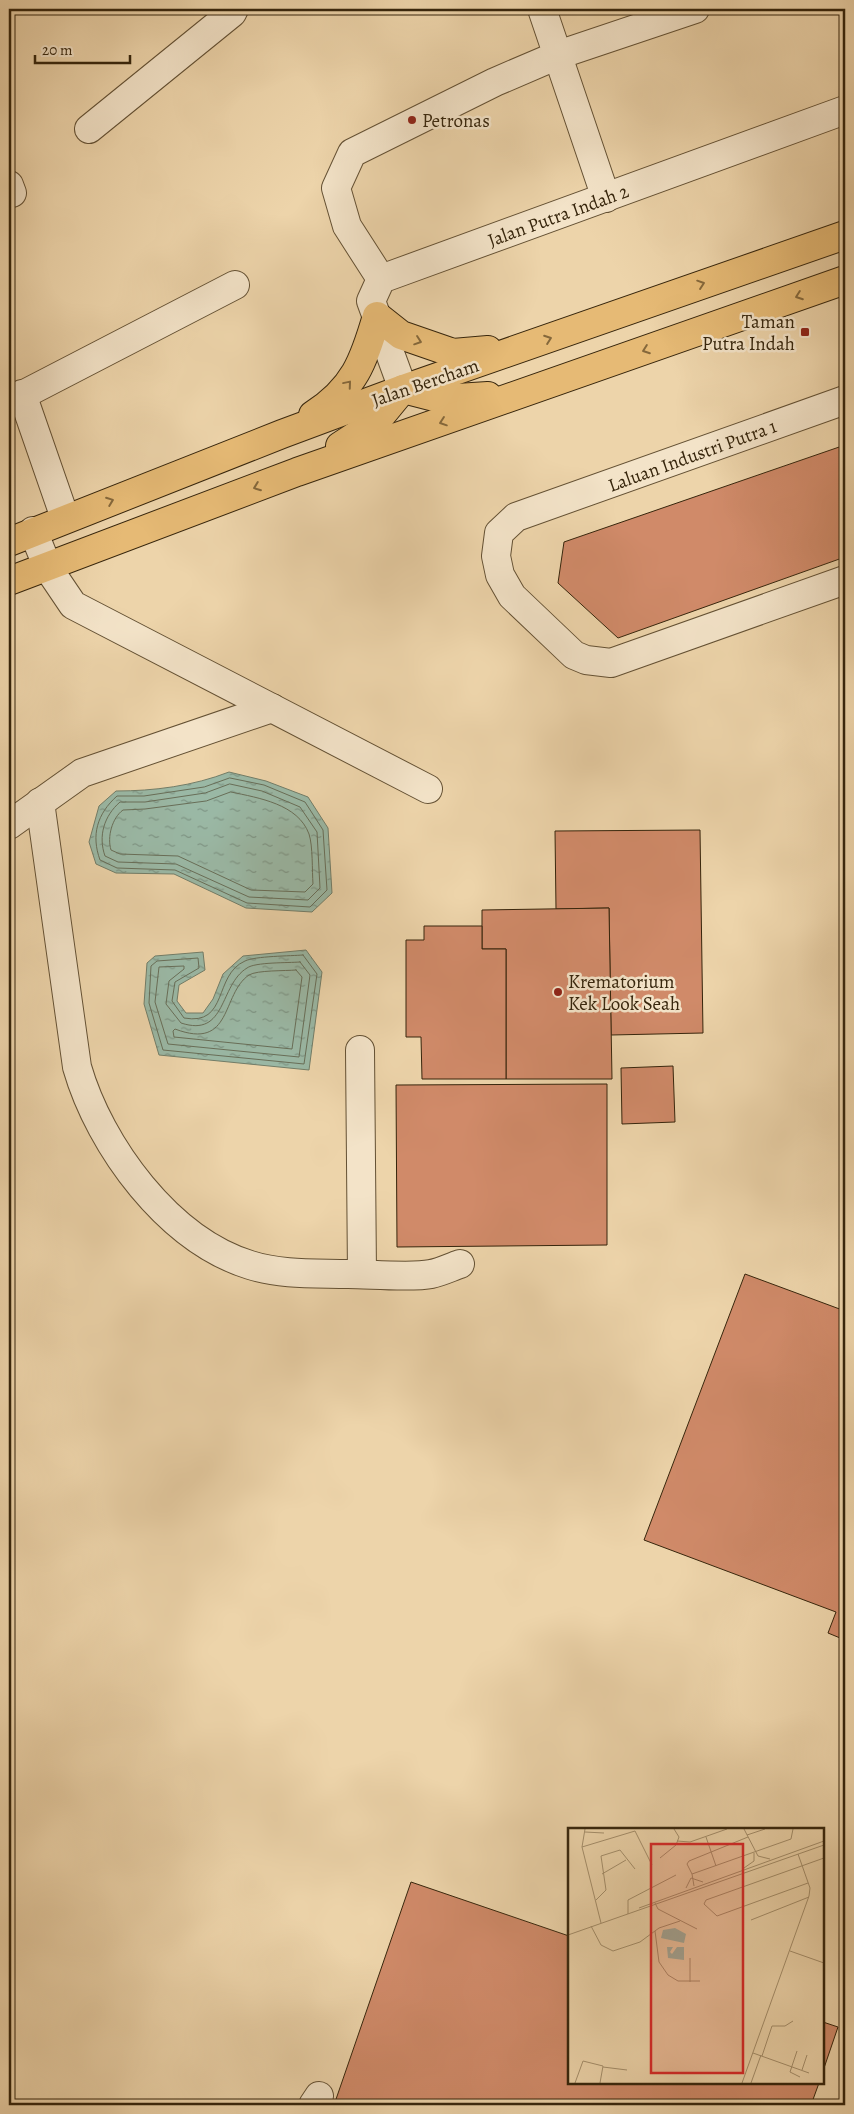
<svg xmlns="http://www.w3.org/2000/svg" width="854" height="2114" font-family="Alegreya,serif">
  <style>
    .water { fill: url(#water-ripples); stroke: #727d68 }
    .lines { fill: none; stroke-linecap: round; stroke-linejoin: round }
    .shore { stroke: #686e58; stroke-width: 1 }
    .building { fill: #d08a69; stroke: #36250c }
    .minor-casing { stroke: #645134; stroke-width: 30 }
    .major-casing { stroke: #36250c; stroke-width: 30 }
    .minor { stroke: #f3e3c8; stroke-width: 28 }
    .major { stroke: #e6ba75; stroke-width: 28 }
    .oneway { stroke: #85683b }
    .poi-dot { fill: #8f2418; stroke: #f3e3c8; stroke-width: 2 }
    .labels { text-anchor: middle; stroke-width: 5; stroke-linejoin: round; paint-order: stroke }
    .poi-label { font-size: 19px; fill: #36250c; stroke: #f3e3c8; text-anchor: start }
    .street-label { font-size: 19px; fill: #36250c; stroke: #f3e3c8 }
    .inset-road { fill: none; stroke: #a48e6b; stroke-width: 1 }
    .view { fill: #d62828; fill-opacity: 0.15; stroke: #d62828; stroke-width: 2.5 }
    .inset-edge { fill: none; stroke: #36250c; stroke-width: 2.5 }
  </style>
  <defs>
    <pattern id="water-ripples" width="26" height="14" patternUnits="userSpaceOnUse" patternTransform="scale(1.25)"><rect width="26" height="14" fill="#9ab8a5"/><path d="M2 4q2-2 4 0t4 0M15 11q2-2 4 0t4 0" fill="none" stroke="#7e9585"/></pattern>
  </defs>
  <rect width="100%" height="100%" fill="#edd4aa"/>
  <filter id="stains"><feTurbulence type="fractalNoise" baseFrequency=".004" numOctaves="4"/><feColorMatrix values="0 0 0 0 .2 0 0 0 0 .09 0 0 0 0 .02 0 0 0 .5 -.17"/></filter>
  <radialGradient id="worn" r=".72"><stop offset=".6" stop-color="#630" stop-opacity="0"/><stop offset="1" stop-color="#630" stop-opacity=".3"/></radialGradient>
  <g class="water">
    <path d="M229,772L266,781L308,797L328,828L332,893L312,912L246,908L174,874L116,873L96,864L89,842L99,806L116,791C154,791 193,786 229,772Z"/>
    <path d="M306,950L322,972L309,1070L159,1055L144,1004L147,963L155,956L203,952L205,970L179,985L177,1001L186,1013H203L213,999L223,974L243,956Z"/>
  </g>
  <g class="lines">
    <g class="shore">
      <path d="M230,778L264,785L305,802L323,830L327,890L310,907L247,903L175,870L117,868L100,860C91,835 97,814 117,796H144L204,787Z"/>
      <path d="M230,784L262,791L300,807L317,832L320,888L308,900L249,897L176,864L118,862L105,856C98,836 104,816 120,802H145L205,793Z"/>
      <path d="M231,792C259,798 298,804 309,834C313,846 312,871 313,884L305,892L251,890L178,856L120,854L111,850C107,837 112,818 123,810L145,809L206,801Z"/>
      <path d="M303,955L317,974L304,1064L163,1050L149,1003L151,966L157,961L198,958L199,968L175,982L172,1001L184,1018C229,1026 213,975 245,961C255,956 291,956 303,955Z"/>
      <path d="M300,962L310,975L299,1057L168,1044L155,1002L159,967L184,966V969L169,981L166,1004L181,1023C227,1038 219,985 247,968C255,962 288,963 300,962Z"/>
      <path d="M296,970L302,977L292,1049L174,1037L173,1031L175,1029C233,1051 221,994 249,975C257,970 286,971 296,970Z"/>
    </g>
  </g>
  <g class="building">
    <path d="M845,445V557L618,638L558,583L564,542Z"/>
    <path d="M700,830L703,1033L611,1035L609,908L556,909L555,831Z"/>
    <path d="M609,908L612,1079H506V949H482V910Z"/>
    <path d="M424,926H482V949H506V1079H422L421,1037H406V940H424Z"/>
    <path d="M673,1066L675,1122L622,1124L621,1068Z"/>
    <path d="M607,1084V1245L397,1247L396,1085Z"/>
    <path d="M745,1274L845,1311V1640L828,1633L836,1612L644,1540Z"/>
    <path d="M411,1882L569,1936V2083H819L811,2105H334Z"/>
    <path d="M823,2022L838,2027L823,2071Z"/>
  </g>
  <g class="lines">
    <g class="minor-casing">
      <g id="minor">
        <path d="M542,9L606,198"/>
        <path d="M89,129L232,13L234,9"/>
        <path d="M9,185L12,193"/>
        <path d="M381,279L347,226L336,188L352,153L495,82L558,55L695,9"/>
        <path d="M403,389L371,301L381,279L845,110"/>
        <path d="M22,394L65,518"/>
        <path d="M845,400L516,517L499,533L496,556L500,575L512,596L574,655L586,660L611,663L845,580"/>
        <path d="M9,402L235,285"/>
        <path d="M33,531L48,568L73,605L428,789"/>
        <path d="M40,802L77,1067C100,1147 169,1240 250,1265C281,1275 316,1273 348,1274C369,1274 412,1278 431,1274C441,1272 451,1267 460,1264"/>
        <path d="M9,825L82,773L272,708"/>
        <path d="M360,1050L362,1274"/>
        <path d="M313,2105L319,2096"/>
      </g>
    </g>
    <g class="major-casing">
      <g id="major">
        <path d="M403,389L442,399L488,396"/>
        <path d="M313,415C354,389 364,361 377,316L401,335L453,353L488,350"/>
        <path d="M340,446L374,424L402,390"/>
        <path d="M9,542L282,434L403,389L845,235"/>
        <path d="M9,581L297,472L845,280"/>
      </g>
    </g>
    <use href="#minor" class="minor"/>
    <use href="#major" class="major"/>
  </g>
  <defs><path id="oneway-chevron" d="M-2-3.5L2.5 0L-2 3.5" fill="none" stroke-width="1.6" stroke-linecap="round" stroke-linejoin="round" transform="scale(1.25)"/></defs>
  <g class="oneway">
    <use href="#oneway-chevron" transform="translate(701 284) rotate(-19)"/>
    <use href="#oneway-chevron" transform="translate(799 296) rotate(160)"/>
    <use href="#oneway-chevron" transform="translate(548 339) rotate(-20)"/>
    <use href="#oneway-chevron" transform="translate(418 341) rotate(19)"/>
    <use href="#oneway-chevron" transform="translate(646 350) rotate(160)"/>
    <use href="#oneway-chevron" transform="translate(348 384) rotate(-50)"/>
    <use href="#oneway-chevron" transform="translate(443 422) rotate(161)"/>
    <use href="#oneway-chevron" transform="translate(257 487) rotate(159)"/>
    <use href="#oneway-chevron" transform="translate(110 501) rotate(-21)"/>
  </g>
  <g class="poi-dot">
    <circle cx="412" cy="120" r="5"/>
    <rect x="800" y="327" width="10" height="10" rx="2.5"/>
    <circle cx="558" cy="992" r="5"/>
  </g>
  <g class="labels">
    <g class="poi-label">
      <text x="422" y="127">Petronas</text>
      <text x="795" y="328" text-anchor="end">Taman<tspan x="795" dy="22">Putra Indah</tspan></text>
      <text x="568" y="988">Krematorium<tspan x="568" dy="22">Kek Look Seah</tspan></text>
    </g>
    <g class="street-label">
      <text transform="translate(558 215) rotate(-20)" y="7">Jalan Putra Indah 2</text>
      <text transform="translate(425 382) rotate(-19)" y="7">Jalan Bercham</text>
      <text transform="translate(692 455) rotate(-20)" y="7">Laluan Industri Putra 1</text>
    </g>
  </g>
  <g transform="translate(568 1828)">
    <rect width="256" height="256" fill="#edd4aa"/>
    <path d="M107,100L118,106L116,115L93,110L95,102ZM99,119H105L102,124L104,126L109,119H116V132L100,130Z" fill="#9ab8a5"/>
    <path class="inset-road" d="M17,1L14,19L33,95M176,1L190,28L202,31M17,4L36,5M179,7L197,1M138,9L148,38M109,13L122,14L159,1M14,19L67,3L84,37M92,30L108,17L111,9L106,1M176,40L186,33V25M34,46L58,32M124,46L119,36L121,33L180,9M240,55L149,88L136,76L138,72L256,30M126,58L124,46L223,11L225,1M118,60L123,50L135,54M28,72L38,62L33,28L52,22L67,41M87,75L90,81L129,101M71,80L256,13M60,86V72L108,47M183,92L241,69M23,98L33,117L45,123L72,114L91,100L112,93M87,103L91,134L100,147L110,153H132M0,107L256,17M222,123L256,135M122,130V154M229,223L222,244L232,249M185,225L241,245M194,228L204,198H217L225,193M35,239L59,242M234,242L239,227M7,255L15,233L35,238L32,255M174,255L241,68L242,60L230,26M183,255L193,227"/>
    <path class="view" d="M83,16H175V245H83Z"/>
    <rect width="256" height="256" class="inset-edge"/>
  </g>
  <rect width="854" height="2114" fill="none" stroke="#edd4aa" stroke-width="30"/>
  <rect x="10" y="10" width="834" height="2094" fill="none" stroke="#36250c" stroke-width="2.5"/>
  <rect x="15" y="15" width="824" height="2084" fill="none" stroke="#36250c"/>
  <path d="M35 55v8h95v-8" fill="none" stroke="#36250c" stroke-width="2.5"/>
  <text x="42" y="55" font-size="15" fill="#36250c" stroke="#f3e3c8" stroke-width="4" paint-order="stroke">20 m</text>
  <rect width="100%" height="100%" filter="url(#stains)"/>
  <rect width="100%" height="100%" fill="url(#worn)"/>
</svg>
